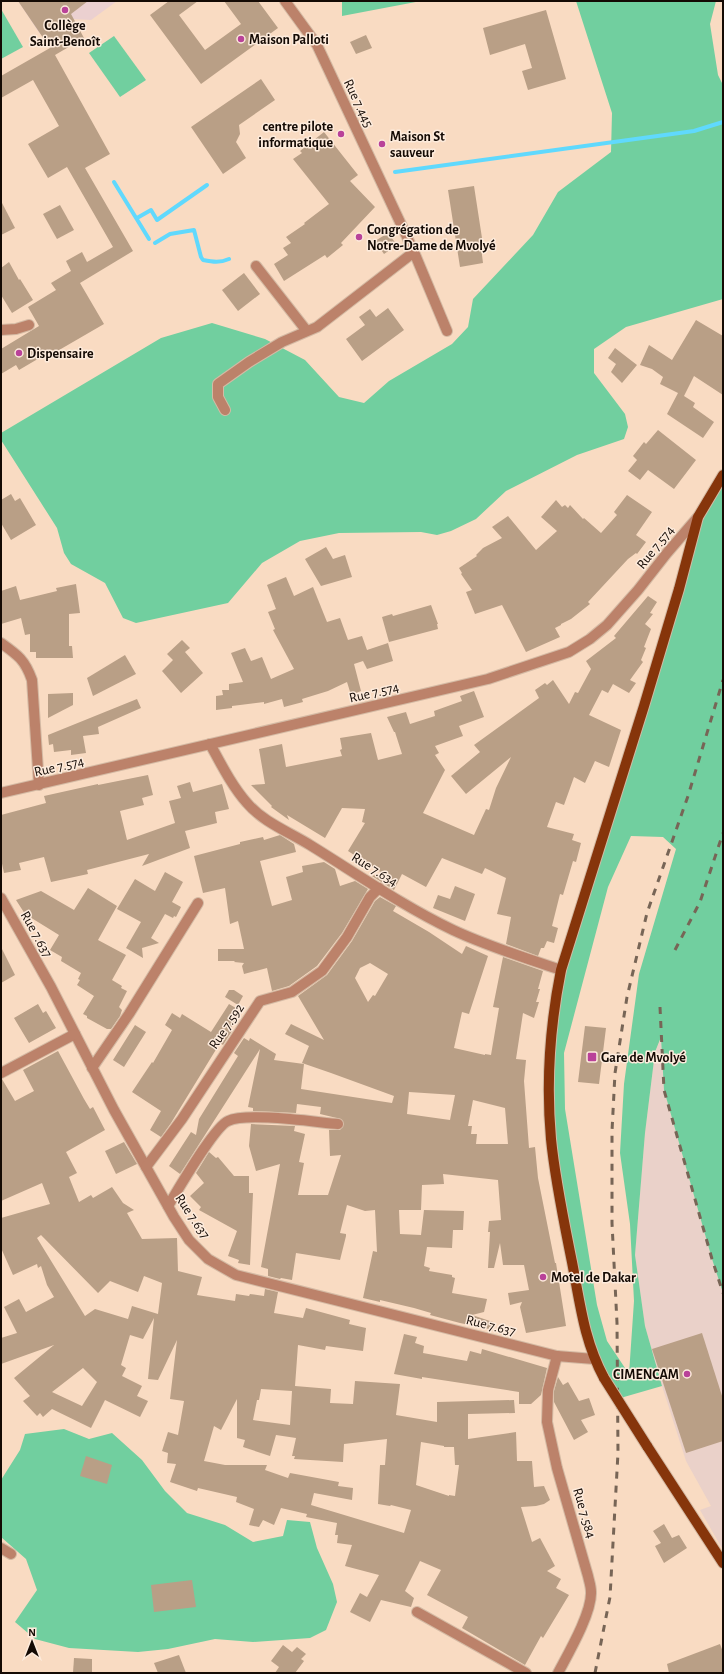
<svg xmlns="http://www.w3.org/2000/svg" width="724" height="1674" font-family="'Alegreya Sans',sans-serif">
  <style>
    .industrial { fill: #ead1c9 }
    .education { fill: #ebd0d0 }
    .green { fill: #71cf9f; fill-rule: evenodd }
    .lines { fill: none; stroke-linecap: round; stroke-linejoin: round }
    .stream { stroke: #60d9fd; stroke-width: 4 }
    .building { fill: #b99f86; fill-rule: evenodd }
    .minor-casing { stroke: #d4baa4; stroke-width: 12 }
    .major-casing { stroke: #d4baa4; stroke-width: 12 }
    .minor { stroke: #bc826a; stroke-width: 10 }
    .major { stroke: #86350b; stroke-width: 10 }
    .rail { stroke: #776556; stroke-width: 3; stroke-dasharray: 7 7; stroke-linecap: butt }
    .major-bridge-casing { stroke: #d4baa4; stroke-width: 12; stroke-linecap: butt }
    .major-bridge { stroke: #86350b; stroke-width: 10 }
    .poi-dot { fill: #b94299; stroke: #fdebdc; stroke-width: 1.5 }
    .labels { text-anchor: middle; stroke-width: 3; stroke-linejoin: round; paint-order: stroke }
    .poi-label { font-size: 14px; font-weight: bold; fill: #140a04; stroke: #fdebdc; text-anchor: start }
    .street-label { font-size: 14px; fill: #140a04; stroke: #fdebdc }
  </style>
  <rect width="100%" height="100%" fill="#f9dbc2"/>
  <path class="industrial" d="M662,1036L664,1090L712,1259L723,1293V1550L700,1510L711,1506L686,1461L662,1386L645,1326L635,1255L645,1133L655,1052Z"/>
  <path class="education" d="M18,1H117L91,20L72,19L40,34Z"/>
  <g class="green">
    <path d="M342,1H421L342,16Z"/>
    <path d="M576,1H716L710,24L718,75L723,85V299L626,327L594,349V373L625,414L628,427L624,439L577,455L506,491L476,519L451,531L437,535L421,532L339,533L300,541L262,563L228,603L136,623L123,618L105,583L71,564L64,553L57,528L1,440V433L161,338L212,323L265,339L305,360L339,397L364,403L389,381L452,344L468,327L473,299L533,235L558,192L611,152L612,113Z"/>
    <path d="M1,9L23,47L1,59Z"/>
    <path d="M114,36L146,80L120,97L89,53Z"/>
    <path d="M723,475V1293L712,1259L664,1090L661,1037L655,1052L645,1133L635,1255L645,1326L662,1386L617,1399L594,1359L551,1141L555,997L698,517ZM631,836L663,837L676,849L639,974L624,1084L620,1153L630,1224L634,1301L629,1374L607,1341L597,1305L565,1109L564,1053L608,887Z"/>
    <path d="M64,1429L89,1439L112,1433L142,1460L165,1491L187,1513L225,1525L253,1542L283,1536L287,1520L310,1522L317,1548L333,1584L337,1602L326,1630L310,1638L253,1642L215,1639L168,1649L138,1652L69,1648L35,1639L15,1622L37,1590L26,1559L1,1537V1480L20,1450L25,1434Z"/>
  </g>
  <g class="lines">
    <g class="stream">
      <path d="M395,172L694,131L723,122"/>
      <path d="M114,182L149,239"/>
      <path d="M137,218L151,210L157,220L207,185"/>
      <path d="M155,243L170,234L194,230L201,257L203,260C213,262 220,263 229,259"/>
    </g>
  </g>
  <g class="building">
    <path d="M18,1H88L71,14L84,38L55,55L110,154L85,168L133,251L80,283L104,324L54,353L53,350L19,370L16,365L1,374V349L39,326L28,307L56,290L51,283L71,271L66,261L82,252L87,262L113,247L67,167L48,178L28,144L59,126L33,80L1,98V76L50,48Z"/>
    <path d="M169,1H198L179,15L205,50L241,24L224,1H258L278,28L201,84L150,15Z"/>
    <path d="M546,10L566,79L528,90L522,71L532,68L525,44L490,55L483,28Z"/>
    <path d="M366,35L372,48L356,54L350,42Z"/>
    <path d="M261,79L275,100L239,125L240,134L236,142L246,158L223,174L191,127Z"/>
    <path d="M324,132L358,175L350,181L375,207L341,243L343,245L327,258L325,255L284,281L274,264L288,255L283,248L291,243L286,237L305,224L304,223L329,204L293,159L302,153L300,151Z"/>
    <path d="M474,186L482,238L480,239L483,263L460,267L448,190Z"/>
    <path d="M1,201L15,228L1,235Z"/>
    <path d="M60,205L74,230L57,239L43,214Z"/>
    <path d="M388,233L397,245L384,254L375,241Z"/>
    <path d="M9,262L19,280L20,279L33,300L12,313L1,295V268Z"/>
    <path d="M244,273L260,294L238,311L222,290Z"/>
    <path d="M388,308L404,330L362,361L346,339L365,325L359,317L370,309L376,317Z"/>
    <path d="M696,320L723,336V395L694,376L684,396L695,403L693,407L714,422L703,438L667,414L678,393L660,384L663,377L652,369L640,365L649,345L672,360Z"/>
    <path d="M615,348L637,365L622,383L611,372L616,364L608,358Z"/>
    <path d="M658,430L696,460L674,489L648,470L640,480L628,471L637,460L633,456L644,442L646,444Z"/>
    <path d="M11,494L15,501L20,498L36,525L11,540L1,523V500Z"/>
    <path d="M627,495L652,512L636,535L646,542L637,554L636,553L628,559L588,602L590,604L571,619L561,624V625L555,628L560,637L526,652L502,605L475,614L466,592L472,590L461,574L462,573L459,568L477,556L476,555L483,548L502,538L492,527L508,516L536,550L557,531L541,517L556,500L562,507L565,505L568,508L570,505L583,519L584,518L601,533L617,515L614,512Z"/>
    <path d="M326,547L333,559L345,555L352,577L321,586L305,559Z"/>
    <path d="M286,577L294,596L313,587L327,622L340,618L348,640L362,636L367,650L388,643L393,661L367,669L363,661L354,664L361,691L351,695L347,682L328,691L302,699L303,702L284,707L282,699L264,704V702L232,706V708L216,710V696L223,695L222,690H229V684L243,682L231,653L245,648L251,661L262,657L271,679L294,669L273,630L275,629L268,612L276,609L267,585Z"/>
    <path d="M76,584L80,613L69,614V646H72L73,658H36V652H30V634L25,635L21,618L1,624V591L16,586L20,600L57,591L56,588Z"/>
    <path d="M648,596L657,602L650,613L653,614L645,624L651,629L644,647L646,648L641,660L643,662L630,680L636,683L629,693L613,684L608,693L602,690L589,715L621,730L609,767L595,761L585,783L574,777L564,805L556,802L547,827L574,834L572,840L581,843L576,862L573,861L563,895L560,894L552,926L558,928L554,943L547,941L544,948H541L538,956L506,944L511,917L497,914L506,878L485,868L482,874L442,858L426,887L402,874L394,890L372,876L382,873L348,851L365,823L362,822L365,809L342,808L325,838L287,815L289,820L271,807L272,806L251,785L265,784L259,749L282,744L286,767L342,756L340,750L342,749L340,738L371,733L378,760L402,754L395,732H394L387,717L406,712L410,724L435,716L434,711L462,701L460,696L474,691L484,717L459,726L463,736L435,746L439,753L435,755L445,770L423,813L474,835L486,809L489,810L496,788L511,757L466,794L451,776L480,752L474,745L539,698L535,690L545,683L547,685L553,680L569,704L575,692L578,693L591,669L586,661L616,638L614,636Z"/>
    <path d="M431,605L438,624H437L438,629L389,642L382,617L392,614L393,616Z"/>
    <path d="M182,640L190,648L185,652L203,673L181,693L162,671L173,660L167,654Z"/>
    <path d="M125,655L136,674L93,696L87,678Z"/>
    <path d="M73,693V705L48,718V694Z"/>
    <path d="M137,699L141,708L98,727L99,734L83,736L86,753L71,755V750L54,752L53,744L49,745L48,735Z"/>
    <path d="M148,775L153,795L142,798L144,805L120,811L127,840L175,823L169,801L181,798L177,786L190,782L193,792L222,784L229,809L215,812L217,823L185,831L190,848L142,866L149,854L87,870L88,874L51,882L44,857L19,863L21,870L4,873L1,859V815L46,803L44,796L98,784V785Z"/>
    <path d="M280,835L294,844L296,852L260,861L272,906L292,900L286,877L303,872L302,866L324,862L335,869L340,886L355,881L368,889L342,933L317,966L289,986L272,991L267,968L244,974L242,966L244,963L234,962L235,961H218V949H244L238,921L230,924L225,888L203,893L194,856L240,844V842L263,837L264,840Z"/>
    <path d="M165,872L183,882L172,902L181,907L176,917L174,916L173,918L165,914L151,938L159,943L142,948L143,958L126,948L141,922L117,909L135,879L155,891Z"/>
    <path d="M455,886L475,894L465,921L433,908L438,895L450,899Z"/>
    <path d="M88,888L117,906L98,940L126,955L112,980L122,986L121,988L127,991L119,1007L122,1010L120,1016L111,1029H107L87,1018V1016L83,1014L94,996L77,985L80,980L78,979L81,973L61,961L62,957L50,950L59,935L25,914L16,900L41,891L74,910Z"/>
    <path d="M380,897L396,906L393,911L429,932L462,954L466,946L488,956L469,1014L462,1012L454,1048L485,1055V1054L491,1055L499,1008L493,1007L503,957L543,971L538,989H540L536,1002H539L534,1018L523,1013L516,1059L526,1060L524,1081L529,1148L535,1147L538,1178L555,1263H556L566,1326L526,1333L520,1307L522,1302L510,1305L508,1293L529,1290L524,1265H503L500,1243L494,1268H488L490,1232H488L489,1221L501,1220L498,1180L443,1174L444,1184L422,1185L421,1210H399L400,1234L421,1235L424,1210L464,1211L463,1230H453L452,1248L427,1247L424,1266L430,1268L429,1271L452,1275V1277L455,1278L452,1293L487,1299L484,1312L472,1315L493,1322L492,1328L489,1327V1329L460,1323L430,1315L431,1313L414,1308L380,1300V1302L363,1298L373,1251L377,1252L375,1210L365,1211L347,1205L340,1233L346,1234V1236L340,1260L296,1253L292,1280L281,1278L280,1279L268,1276V1269L261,1267L280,1164L256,1171L249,1146L251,1124L295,1126L294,1131L305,1134L299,1162L304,1163L298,1195H328L341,1155L330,1156L329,1130H340L344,1124L341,1119L320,1114L321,1107L297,1104L296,1113L253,1111V1108L248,1107L260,1049L180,1174L169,1166L191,1132L196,1135L199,1119L238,1056L234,1053L244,1038L249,1041L250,1038L276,1054L274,1060L304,1064L301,1089L392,1103L394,1096L331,1073L302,1063L309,1046L285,1034L291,1024L324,1040L298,996L327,975L352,941L375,901ZM370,963L388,974L375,996L373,995L368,1002L355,978L360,968ZM409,1092L455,1095L450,1120L407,1114ZM473,1100L505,1108L508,1144H476L477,1134H471L472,1126H468Z"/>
    <path d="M1,947L15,975L1,983Z"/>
    <path d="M229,990H234L243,996L238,1005L225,997Z"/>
    <path d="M38,1004L43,1013L46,1011L56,1028L29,1043L14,1018Z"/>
    <path d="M229,1004L241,1011L230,1029L232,1031L223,1045L220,1043L171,1123L161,1137L150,1130L161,1111L132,1092L152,1062L153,1063L172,1030L165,1025L172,1013L180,1018L182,1014L211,1032Z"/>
    <path d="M135,1025L146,1032L124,1067L113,1060Z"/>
    <path d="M585,1026L606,1028L599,1084L578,1082Z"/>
    <path d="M58,1051L84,1099L90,1109L93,1107L105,1130L66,1152L77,1173L69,1177L79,1202L91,1195L93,1198L112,1187L123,1203L134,1210L127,1213L142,1239L177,1238L178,1271L202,1277L197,1295L235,1301L236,1294L249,1296L250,1294L264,1296L265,1289L278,1292L274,1313L303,1318L306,1308L350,1320L349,1324L366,1328L363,1351L326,1346L325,1350L298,1345L295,1386L331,1389L330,1403L353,1404L355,1381L400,1384L396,1415L437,1422V1402L514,1400L515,1413L468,1414V1439L516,1432L517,1461H532L534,1487L544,1486L550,1500L544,1504L536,1506L521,1507L532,1542L540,1538L555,1566L547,1571L561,1579L556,1588L569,1595L543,1638L541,1636L525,1665L462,1628L468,1617L427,1595L441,1570L420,1561L405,1591L414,1598L411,1607L381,1600L370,1622L350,1612L360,1593L367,1597L379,1575L345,1566L352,1545L337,1543L338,1535H335L337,1523L306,1517L307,1514L281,1508L274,1525L263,1520L259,1527L249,1525L254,1509L236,1502L237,1497L198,1488L197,1491L170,1482L176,1464L167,1463L168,1453L162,1451L168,1432L178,1435L184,1401L170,1399L177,1340L158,1380L148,1379L154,1318L143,1339L130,1335L121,1365L126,1368L122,1376L142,1386L137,1396L148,1401L140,1417L105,1400L91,1428L52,1409L43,1417L40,1413L37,1416L23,1401L30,1396L14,1378L54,1345L1,1364V1338L17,1333L4,1307L19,1299L26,1312L54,1297L47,1285L41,1266L38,1268L37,1264L13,1275L1,1248V1218L50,1204L42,1183L1,1201V1079H2L15,1101L34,1091L23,1070ZM41,1235L98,1293L110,1281L138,1292L144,1276L162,1283L158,1314L132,1306L128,1319L95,1309L85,1316L37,1238ZM83,1368L97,1382L82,1406L52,1392ZM261,1389L292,1391L290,1425L253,1420L257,1400H259ZM237,1399V1438L245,1440L243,1447L270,1456L276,1435L296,1438L292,1456H295L294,1459L343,1462L344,1444L387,1439L385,1465H380L378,1504L390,1506L391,1505L411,1510L404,1533L311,1505L314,1493L352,1500L353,1488L338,1486L339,1482L290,1473L288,1478L265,1470L267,1465H225L204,1461L214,1426L221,1430ZM421,1442L444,1446V1447H454L455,1465H459L455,1496L449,1495V1496L416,1485Z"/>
    <path d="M124,1142L137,1164L116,1174L105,1151Z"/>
    <path d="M209,1152L216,1158L218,1157L234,1176H249V1193H253L250,1265L238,1263L239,1260L228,1256L237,1231L199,1210L201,1207L190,1196L204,1183L196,1173Z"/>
    <path d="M702,1333L723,1399V1441L686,1453L652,1349Z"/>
    <path d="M404,1334L417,1337L415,1343L424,1346L423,1353L467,1361L470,1351L481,1354L482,1349L547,1368L541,1395L531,1404H519V1392L422,1377V1379L394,1374Z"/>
    <path d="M558,1377L563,1385L568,1382L579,1401L589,1398L595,1415L581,1420L588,1432L574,1440L554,1402V1391Z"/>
    <path d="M86,1456L112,1465L107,1484L80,1476Z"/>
    <path d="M664,1524L672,1538L679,1535L687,1548L664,1563L655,1546L661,1543L653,1531Z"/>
    <path d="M192,1580L196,1607L154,1612L151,1585Z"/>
    <path d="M720,1644L723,1652V1673H669L667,1664Z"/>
    <path d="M283,1645L292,1652L297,1647L306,1654L301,1659L304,1661L295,1673H275L279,1667L271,1661Z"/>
    <path d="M179,1655L186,1673H158L154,1663Z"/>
    <path d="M74,1658L92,1659V1673H73Z"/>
  </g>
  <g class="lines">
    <g class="minor-casing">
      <g id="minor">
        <path d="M285,1L317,45L414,252L447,331"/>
        <path d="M256,266L306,330"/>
        <path d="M1,330L16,329L29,325"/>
        <path d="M225,410L218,397V384L249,362L282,342L317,327L414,252"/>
        <path d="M1,643C18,655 25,660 32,680L39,785"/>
        <path d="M210,744C221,764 232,786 247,803C263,822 289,832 310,845C357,874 403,906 453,930C487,946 525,958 561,970"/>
        <path d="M1,793L488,679L569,652L590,639L607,625L638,590L667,553L698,517"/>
        <path d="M1,898L51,987L114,1110L174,1217L189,1240L208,1259L236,1275L557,1356L594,1359"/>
        <path d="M92,1068L129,1014L198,903"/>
        <path d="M1,1073L75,1034"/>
        <path d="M146,1167L182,1119L260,1001L292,992L322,971L347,937L370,897L379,888"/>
        <path d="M168,1206C178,1190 214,1127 228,1121C246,1112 314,1122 338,1124"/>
        <path d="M557,1356L548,1390L547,1422L557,1468L588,1576C589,1581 591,1586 591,1592C592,1613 568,1654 558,1673"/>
        <path d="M1,1548L11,1554"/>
        <path d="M417,1612L526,1673"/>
      </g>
    </g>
    <g class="major-casing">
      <g id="major">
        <path d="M604,1378C584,1341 580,1303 572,1262C564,1222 555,1180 551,1139C546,1083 550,1025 561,970L644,706L679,589L698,517L723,475"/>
        <path d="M647,1446L723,1563"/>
      </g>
    </g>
    <use href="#minor" class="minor"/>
    <use href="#major" class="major"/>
    <g class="rail">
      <path d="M675,950L700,902L723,833"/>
      <path d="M660,1007L664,1090L712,1259L723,1293"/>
      <path d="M595,1673L610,1597L618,1453L617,1323L612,1223V1131L615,1073L627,997L647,913L688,796L723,680"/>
    </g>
    <g class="major-bridge-casing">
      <path id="major-bridge" d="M604,1378L647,1446"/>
    </g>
    <use href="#major-bridge" class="major-bridge"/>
  </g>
  <g class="poi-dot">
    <circle cx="65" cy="10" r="4"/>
    <circle cx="241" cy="39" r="4"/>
    <circle cx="341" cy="134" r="4"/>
    <circle cx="382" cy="144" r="4"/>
    <circle cx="359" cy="237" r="4"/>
    <circle cx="19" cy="353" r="4"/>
    <rect x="587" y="1052" width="10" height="10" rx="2"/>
    <circle cx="543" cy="1277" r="4"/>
    <circle cx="687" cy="1374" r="4"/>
  </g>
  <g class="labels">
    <g class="poi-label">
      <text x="65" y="30" text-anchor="middle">Collège<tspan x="65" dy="16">Saint-Benoît</tspan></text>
      <text x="249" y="44">Maison Palloti</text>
      <text x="333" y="131" text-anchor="end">centre pilote<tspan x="333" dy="16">informatique</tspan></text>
      <text x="390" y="141">Maison St<tspan x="390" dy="16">sauveur</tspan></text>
      <text x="367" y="234">Congrégation de<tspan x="367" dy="16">Notre-Dame de Mvolyé</tspan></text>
      <text x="27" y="358">Dispensaire</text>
      <text x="601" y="1062">Gare de Mvolyé</text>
      <text x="551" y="1282">Motel de Dakar</text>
      <text x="679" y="1379" text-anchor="end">CIMENCAM</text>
    </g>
    <g class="street-label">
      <text transform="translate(359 103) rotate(65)" y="5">Rue 7.445</text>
      <text transform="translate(655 547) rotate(-51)" y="5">Rue 7.574</text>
      <text transform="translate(374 692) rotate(-13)" y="5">Rue 7.574</text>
      <text transform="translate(59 766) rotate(-13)" y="5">Rue 7.574</text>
      <text transform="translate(375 869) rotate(32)" y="5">Rue 7.634</text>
      <text transform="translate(37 934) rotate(61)" y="5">Rue 7.637</text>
      <text transform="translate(226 1026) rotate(-56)" y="5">Rue 7.592</text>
      <text transform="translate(193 1216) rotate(56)" y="5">Rue 7.637</text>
      <text transform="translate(491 1325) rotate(14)" y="5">Rue 7.637</text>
      <text transform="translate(585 1513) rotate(74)" y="5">Rue 7.584</text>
    </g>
  </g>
  <rect width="724" height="1674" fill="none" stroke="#140a04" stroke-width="4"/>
  <g transform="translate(32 1642)" stroke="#fdebdc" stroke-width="3" paint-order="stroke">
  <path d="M0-3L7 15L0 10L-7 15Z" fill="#140a04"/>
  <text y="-6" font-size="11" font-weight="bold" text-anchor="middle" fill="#140a04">N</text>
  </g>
</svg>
